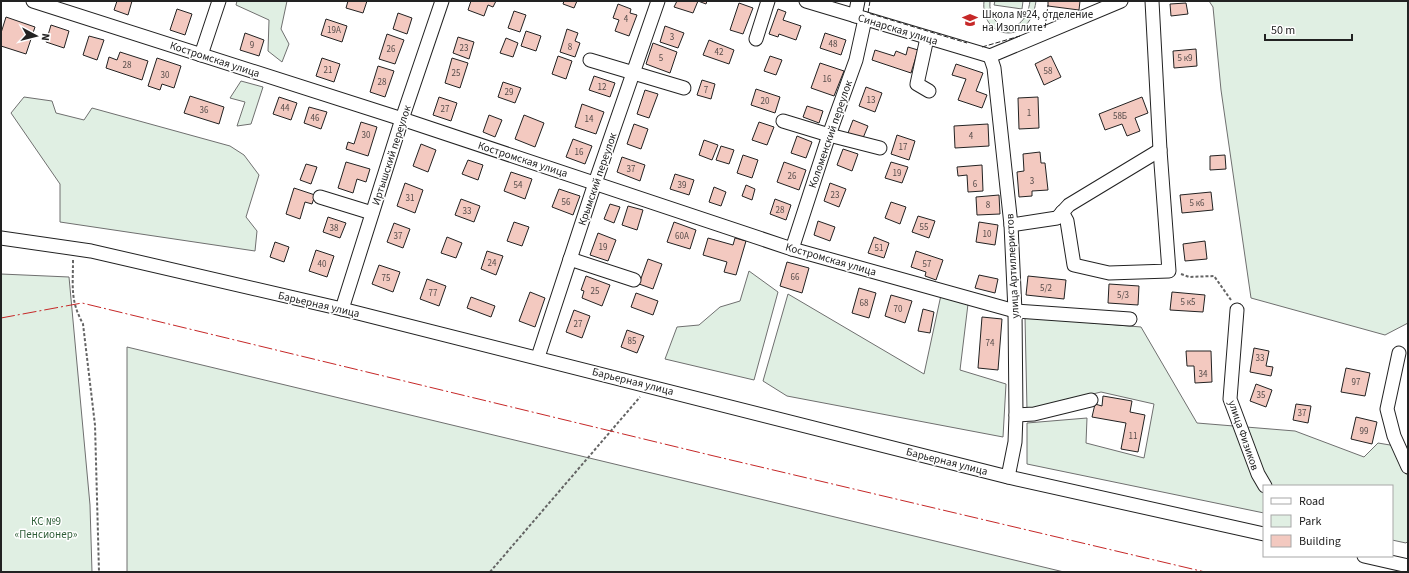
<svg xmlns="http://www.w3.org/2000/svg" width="1409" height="573" font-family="'Source Sans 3',sans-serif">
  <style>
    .green { fill: #e0efe3; stroke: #6f6f6f }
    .building { fill: #f3c9c0; stroke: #222 }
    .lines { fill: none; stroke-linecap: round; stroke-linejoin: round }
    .minor-casing { stroke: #222; stroke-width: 15 }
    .path { stroke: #646464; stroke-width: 2; stroke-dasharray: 3 2; stroke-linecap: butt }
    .minor { stroke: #fff; stroke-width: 13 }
    .fence { stroke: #222; stroke-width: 1; stroke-dasharray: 5 2; stroke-linecap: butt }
    .power { stroke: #c62828; stroke-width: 1; stroke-dasharray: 14 3 2 3; stroke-linecap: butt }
    .labels { text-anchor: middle; stroke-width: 3; stroke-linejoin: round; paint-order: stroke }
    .number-label { font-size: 9px; fill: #564c4a }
    .poi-label { font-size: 11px; fill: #222; stroke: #fff; text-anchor: start }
    .street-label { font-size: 11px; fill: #222; stroke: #fff }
    .park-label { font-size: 11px; fill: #2f5e38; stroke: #fff }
  </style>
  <rect width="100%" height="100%" fill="#fff"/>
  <g class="green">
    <path d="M237,1H287L281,29L289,44L282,62L268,51L269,20L236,5Z"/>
    <path d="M984,1H990C987,31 1025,40 1030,1H1036C1030,48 980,39 984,1Z"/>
    <path d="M995,1H1023L1022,9L994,5Z"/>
    <path d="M1209,1H1408V323L1385,335L1251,298L1221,90L1213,7Z"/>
    <path d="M241,81L263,87L251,124L237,126L245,102L230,98Z"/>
    <path d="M24,97L52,101L56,113L84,120L92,108L230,146L244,155L259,175L246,217L257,231L255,251L60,222V184L11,113Z"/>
    <path d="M749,271L778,292L754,380L665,359L677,327L699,325L720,307L740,301Z"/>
    <path d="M1,274L69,277L90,505L92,572H1Z"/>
    <path d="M788,294L924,374L941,295L968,304L960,370L1006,384L1003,437L787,396L763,381Z"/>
    <path d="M1025,317L1141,327L1197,423L1295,431L1364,457L1378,443L1408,448V541L1406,543L1392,540V486H1264V513L1027,464V423L1087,418L1086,443L1144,458L1154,404L1101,392L1027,410Z"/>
    <path d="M127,347L1064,572H127Z"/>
  </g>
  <g class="building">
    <path d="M117,1H132L128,15L114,10Z"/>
    <path d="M348,1H367L363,13L346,8Z"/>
    <path d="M471,1H496L493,7L488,5L484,16L468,10Z"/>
    <path d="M564,1H577L574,8L563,4Z"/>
    <path d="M677,1H707L706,4L698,1L693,13L674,7Z"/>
    <path d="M1048,1H1080L1079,10L1048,6Z"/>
    <path d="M739,3L753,8L743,34L730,30Z"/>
    <path d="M1186,3L1188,14L1171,16L1170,4Z"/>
    <path d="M618,4L631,9L630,13L637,15L629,36L615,31L619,20L613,18Z"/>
    <path d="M177,9L192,14L185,35L170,30Z"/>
    <path d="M778,9L786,12L783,20L801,26L796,40L779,34L778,37L769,34Z"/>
    <path d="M514,11L526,15L520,32L508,28Z"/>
    <path d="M398,13L412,18L407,34L393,29Z"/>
    <path d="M6,17L35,27L26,54L1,46V33Z"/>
    <path d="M326,19L347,26L342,42L321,35Z"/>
    <path d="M51,25L69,31L64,48L46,42Z"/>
    <path d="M665,26L684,33L678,48L660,42Z"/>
    <path d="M567,29L578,33L575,41L580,43L575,57L560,52Z"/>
    <path d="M526,31L541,36L536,51L521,46Z"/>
    <path d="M245,33L264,40L259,56L240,50Z"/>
    <path d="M825,33L846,40L841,55L820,48Z"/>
    <path d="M387,34L404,40L395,64L379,59Z"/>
    <path d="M89,36L104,40L97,60L83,55Z"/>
    <path d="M458,37L474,42L469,59L453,53Z"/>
    <path d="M506,38L518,43L513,57L500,53Z"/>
    <path d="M709,40L734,50L729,64L703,55Z"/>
    <path d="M653,43L677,52L670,73L646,64Z"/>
    <path d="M908,47L918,50L911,73L872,60L875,50L894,56L896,51L906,55Z"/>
    <path d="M1196,49L1197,66L1174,68L1173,51Z"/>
    <path d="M120,52L148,61L142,80L106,68L109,57L117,60Z"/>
    <path d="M558,56L572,61L566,79L552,74Z"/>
    <path d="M770,56L782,60L776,75L764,71Z"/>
    <path d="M1051,56L1061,77L1044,85L1035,64Z"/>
    <path d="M157,58L181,66L174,88L162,84L160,90L148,86Z"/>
    <path d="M322,58L340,64L334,82L316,76Z"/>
    <path d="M452,58L468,63L460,88L445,83Z"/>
    <path d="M820,63L844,71L834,96L811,88Z"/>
    <path d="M956,64L983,73L976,91L987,95L982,108L958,100L966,79L952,75Z"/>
    <path d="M378,66L394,71L385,97L370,92Z"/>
    <path d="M594,76L615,83L610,97L589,90Z"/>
    <path d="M702,80L715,84L711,99L697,95Z"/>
    <path d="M503,82L521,88L515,103L498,97Z"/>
    <path d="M866,87L882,93L875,112L859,106Z"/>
    <path d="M756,89L780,97L775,113L751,105Z"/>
    <path d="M645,90L658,94L649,118L637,114Z"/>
    <path d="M190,96L224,107L219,124L184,113Z"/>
    <path d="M279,97L297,103L291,120L273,114Z"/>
    <path d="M439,97L457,103L451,121L433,115Z"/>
    <path d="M1038,97L1039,128L1019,129L1018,98Z"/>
    <path d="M1142,97L1148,113L1135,118L1140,131L1127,136L1122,124L1105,130L1099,114Z"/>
    <path d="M582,104L604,112L596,134L575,127Z"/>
    <path d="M807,106L823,111L819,123L803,117Z"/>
    <path d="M309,107L327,112L321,129L304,123Z"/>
    <path d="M489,115L502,120L495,137L483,132Z"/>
    <path d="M524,115L544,123L535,147L515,139Z"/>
    <path d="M853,120L868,126L863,138L848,133Z"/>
    <path d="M361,122L377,127L368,156L346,149L348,142L354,144Z"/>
    <path d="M759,122L774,127L767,145L752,140Z"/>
    <path d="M634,124L648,129L641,149L627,144Z"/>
    <path d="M988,124L989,146L955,148L954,126Z"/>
    <path d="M897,135L915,141L909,160L891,154Z"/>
    <path d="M797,136L812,142L806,158L791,153Z"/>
    <path d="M573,139L592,146L585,164L566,157Z"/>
    <path d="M704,140L718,145L712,160L699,155Z"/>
    <path d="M421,144L436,150L428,172L413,166Z"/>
    <path d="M721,146L734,150L729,164L716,160Z"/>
    <path d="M843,149L858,154L852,171L837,165Z"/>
    <path d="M1040,152L1041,163H1045L1048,190L1032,191V196L1019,197L1017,172L1024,171L1023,154Z"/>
    <path d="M743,155L758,160L752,178L737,173Z"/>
    <path d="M1225,155L1226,169L1210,170V156Z"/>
    <path d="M622,157L645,165L640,181L617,172Z"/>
    <path d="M468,160L483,165L478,180L462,174Z"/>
    <path d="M346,162L370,169L366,182L357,179L353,193L338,188Z"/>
    <path d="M784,162L806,170L799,190L777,182Z"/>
    <path d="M891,162L908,167L902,183L885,178Z"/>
    <path d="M306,164L317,167L311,184L300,180Z"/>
    <path d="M982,165L983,191L968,192L967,175L958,176L957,167Z"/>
    <path d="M511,172L532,179L525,199L504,191Z"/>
    <path d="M675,174L694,180L689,195L670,189Z"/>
    <path d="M405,183L423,190L415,213L397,206Z"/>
    <path d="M830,183L846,189L839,207L824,201Z"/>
    <path d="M746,185L755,189L752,200L742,196Z"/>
    <path d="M714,187L726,192L721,206L709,202Z"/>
    <path d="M294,188L315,195L312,204L305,202L300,219L286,214Z"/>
    <path d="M559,189L580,196L573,215L552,207Z"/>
    <path d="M1211,192L1213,210L1182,213L1180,195Z"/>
    <path d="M999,195L1000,214L977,215L976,197Z"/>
    <path d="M461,199L480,206L474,222L455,215Z"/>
    <path d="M775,199L791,205L786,220L770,214Z"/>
    <path d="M891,202L906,207L900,224L885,218Z"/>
    <path d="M610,204L620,207L614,223L604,219Z"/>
    <path d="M628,206L643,210L637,230L622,225Z"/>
    <path d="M918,216L935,221L929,238L912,232Z"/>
    <path d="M328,217L346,223L340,238L323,232Z"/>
    <path d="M818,221L835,227L830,241L814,235Z"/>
    <path d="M514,222L529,227L522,246L507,241Z"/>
    <path d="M674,222L696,230L690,249L667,242Z"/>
    <path d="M979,222L998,225L995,245L976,242Z"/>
    <path d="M394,223L410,229L403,248L387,242Z"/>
    <path d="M598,233L616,240L608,261L590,255Z"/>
    <path d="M447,237L462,243L456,258L441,253Z"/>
    <path d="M874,237L889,243L884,258L868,253Z"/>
    <path d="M708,238L733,245L735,238L746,241L736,275L724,272L727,262L703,255Z"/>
    <path d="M1205,241L1207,259L1185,261L1183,244Z"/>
    <path d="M275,242L289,247L284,262L270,257Z"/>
    <path d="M316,250L334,256L327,277L309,271Z"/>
    <path d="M487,251L503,256L496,275L481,269Z"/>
    <path d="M916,251L943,260L936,280L925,276L926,272L911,267Z"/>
    <path d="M648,259L662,264L653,289L639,284Z"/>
    <path d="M787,262L809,268L802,293L780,286Z"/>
    <path d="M379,265L400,272L393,292L372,284Z"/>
    <path d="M979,275L998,279L995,293L975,288Z"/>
    <path d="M586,276L610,285L602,306L582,298L584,291L581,290Z"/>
    <path d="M1028,276L1066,280L1064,299L1026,295Z"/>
    <path d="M427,279L446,286L439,306L420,299Z"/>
    <path d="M1109,284L1139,286L1138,305L1108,303Z"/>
    <path d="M859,288L876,293L869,318L852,313Z"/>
    <path d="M530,292L545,298L535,327L519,321Z"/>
    <path d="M1172,292L1205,295L1203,312L1170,310Z"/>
    <path d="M636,293L658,301L653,315L631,307Z"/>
    <path d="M891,295L912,301L905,323L885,316Z"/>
    <path d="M471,297L495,306L491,317L467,308Z"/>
    <path d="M923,309L934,312L930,333L918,331Z"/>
    <path d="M574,310L590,316L582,338L566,332Z"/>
    <path d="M982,317L1002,319L998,370L978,368Z"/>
    <path d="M627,330L644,336L637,353L621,347Z"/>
    <path d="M1254,348L1269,351L1266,366L1273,367L1271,376L1250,372Z"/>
    <path d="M1186,351H1211L1212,382L1195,383L1194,366H1187Z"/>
    <path d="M1346,368L1370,373L1365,396L1341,392Z"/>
    <path d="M1256,384L1272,390L1266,407L1250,401Z"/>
    <path d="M1103,396L1132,401L1130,412L1145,415L1138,452L1121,449L1126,423L1092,417L1095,404L1102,406Z"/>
    <path d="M1296,404L1311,406L1308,423L1293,420Z"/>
    <path d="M1356,417L1377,422L1372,444L1351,439Z"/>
  </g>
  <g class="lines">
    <g class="minor-casing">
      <g id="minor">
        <path d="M33,1L402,119L792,249L1015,311L1130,319"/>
        <path d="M806,1L990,56"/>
        <path d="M855,16L858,1"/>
        <path d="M927,38L917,84L929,91"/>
        <path d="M756,39L768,1"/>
        <path d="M201,55L219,1"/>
        <path d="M990,56L994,68L1011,225L1015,311L1016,415L1015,442L1008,477"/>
        <path d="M990,56L1121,1"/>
        <path d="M590,60L684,88"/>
        <path d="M783,121L829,135L880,148"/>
        <path d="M320,197L372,213"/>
        <path d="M1062,212L1067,221L1074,265L1109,273L1169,271L1160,150L1152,1"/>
        <path d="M1011,225L1057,218L1069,205L1160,150"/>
        <path d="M1,238L91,251L342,309L1008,477L1264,534"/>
        <path d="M792,249L829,135L856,60L865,19"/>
        <path d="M570,259L634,280"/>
        <path d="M342,309L402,119L442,1"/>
        <path d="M1237,310L1230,399L1258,474L1265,486"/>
        <path d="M1399,353L1387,409L1394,436L1408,467"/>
        <path d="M538,357L595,183L658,1"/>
        <path d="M1016,415L1034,414L1091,400"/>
        <path d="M1364,556L1408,566"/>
      </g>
    </g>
    <g class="path">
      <path d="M73,260C73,287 70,300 83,324L95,425L99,572"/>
      <path d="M1181,274L1189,277L1214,276L1231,300"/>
      <path d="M490,572L640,397"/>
    </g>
    <use href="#minor" class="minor"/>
    <g class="fence">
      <path d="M870,1L868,13L967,43"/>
      <path d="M1045,28L1048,5"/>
      <path d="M982,47L1020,36"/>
    </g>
    <path class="power" d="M1,318L82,303L714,456L1205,572"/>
  </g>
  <defs>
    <g id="school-bare" transform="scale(1.2)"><path d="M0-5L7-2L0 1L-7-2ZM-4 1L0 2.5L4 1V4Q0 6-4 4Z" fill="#c62828" stroke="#fff" stroke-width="2.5" paint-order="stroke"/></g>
  </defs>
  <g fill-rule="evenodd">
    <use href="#school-bare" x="970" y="20"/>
  </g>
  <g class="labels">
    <g class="number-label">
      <text x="626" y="22">4</text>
      <text x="334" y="33">19А</text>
      <text x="672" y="40">3</text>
      <text x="833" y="47">48</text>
      <text x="252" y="48">9</text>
      <text x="570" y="50">8</text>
      <text x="464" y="51">23</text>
      <text x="391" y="52">26</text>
      <text x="719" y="55">42</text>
      <text x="661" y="61">5</text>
      <text x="1185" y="61">5 к9</text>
      <text x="127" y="68">28</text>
      <text x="328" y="73">21</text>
      <text x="1048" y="74">58</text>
      <text x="456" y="76">25</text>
      <text x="165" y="78">30</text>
      <text x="827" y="82">16</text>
      <text x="382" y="85">28</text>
      <text x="602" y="90">12</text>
      <text x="706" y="93">7</text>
      <text x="509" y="95">29</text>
      <text x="871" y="103">13</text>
      <text x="765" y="104">20</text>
      <text x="285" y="111">44</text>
      <text x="445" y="112">27</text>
      <text x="204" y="113">36</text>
      <text x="1029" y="116">1</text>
      <text x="1120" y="119">58Б</text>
      <text x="315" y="121">46</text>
      <text x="589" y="122">14</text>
      <text x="366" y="138">30</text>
      <text x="971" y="139">4</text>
      <text x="903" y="150">17</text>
      <text x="579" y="155">16</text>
      <text x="631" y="172">37</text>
      <text x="897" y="176">19</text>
      <text x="792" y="179">26</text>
      <text x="1032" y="184">3</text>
      <text x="975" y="187">6</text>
      <text x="518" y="188">54</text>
      <text x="682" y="188">39</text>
      <text x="835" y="198">23</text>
      <text x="410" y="201">31</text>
      <text x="566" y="205">56</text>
      <text x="1197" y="206">5 к6</text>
      <text x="988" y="208">8</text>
      <text x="780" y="213">28</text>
      <text x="467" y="214">33</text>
      <text x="924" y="230">55</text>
      <text x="334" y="231">38</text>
      <text x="987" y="237">10</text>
      <text x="398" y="239">37</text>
      <text x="682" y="239">60А</text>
      <text x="603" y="250">19</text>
      <text x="879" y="251">51</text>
      <text x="492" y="266">24</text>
      <text x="322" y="267">40</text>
      <text x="927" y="267">57</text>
      <text x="795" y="280">66</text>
      <text x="386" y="281">75</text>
      <text x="1046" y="291">5/2</text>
      <text x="595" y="294">25</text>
      <text x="433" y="296">77</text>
      <text x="1123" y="298">5/3</text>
      <text x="1188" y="305">5 к5</text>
      <text x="864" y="306">68</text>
      <text x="898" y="312">70</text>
      <text x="578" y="327">27</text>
      <text x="632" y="344">85</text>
      <text x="990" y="346">74</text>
      <text x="1260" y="361">33</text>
      <text x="1203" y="377">34</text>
      <text x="1356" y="385">97</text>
      <text x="1261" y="398">35</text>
      <text x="1302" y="416">37</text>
      <text x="1364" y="434">99</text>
      <text x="1133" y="439">11</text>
    </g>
    <g class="poi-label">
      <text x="982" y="18">Школа №24, отделение<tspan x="982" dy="13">на Изоплите</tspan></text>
    </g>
    <g class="street-label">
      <text transform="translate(898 29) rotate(17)" y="4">Синарская улица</text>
      <text transform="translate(215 59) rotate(18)" y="4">Костромская улица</text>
      <text transform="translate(830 134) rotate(-71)" y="4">Коломенский переулок</text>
      <text transform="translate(391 155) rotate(-72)" y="4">Иртышский переулок</text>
      <text transform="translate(523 159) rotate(18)" y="4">Костромская улица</text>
      <text transform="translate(597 179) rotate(-71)" y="4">Крымский переулок</text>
      <text transform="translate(831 259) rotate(16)" y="4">Костромская улица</text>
      <text transform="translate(1012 266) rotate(-93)" y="4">улица Артиллеристов</text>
      <text transform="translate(319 304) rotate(13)" y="4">Барьерная улица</text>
      <text transform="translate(633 381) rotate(14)" y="4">Барьерная улица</text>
      <text transform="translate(1244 435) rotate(71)" y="4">улица Физиков</text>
      <text transform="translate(947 461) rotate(14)" y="4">Барьерная улица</text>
    </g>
    <g class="park-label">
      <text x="46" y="525">КС №9<tspan x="46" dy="13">«Пенсионер»</tspan></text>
    </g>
  </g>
  <rect width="1409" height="573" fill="none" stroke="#222222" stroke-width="4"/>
  <rect x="1263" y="485" width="130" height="72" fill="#ffffff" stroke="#a7a7a7"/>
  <rect x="1271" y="498" width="20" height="6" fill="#ffffff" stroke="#a7a7a7"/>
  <text x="1299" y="505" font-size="12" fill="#222222">Road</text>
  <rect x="1271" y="515" width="20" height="12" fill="#e0efe3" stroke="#a7a7a7"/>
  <text x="1299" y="525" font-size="12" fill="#222222">Park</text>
  <rect x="1271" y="535" width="20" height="12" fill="#f3c9c0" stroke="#a7a7a7"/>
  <text x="1299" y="545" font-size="12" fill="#222222">Building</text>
  <g transform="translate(36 36) rotate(97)" stroke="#ffffff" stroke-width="3" paint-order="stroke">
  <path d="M0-3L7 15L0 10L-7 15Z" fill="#222222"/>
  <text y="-6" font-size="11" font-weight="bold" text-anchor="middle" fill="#222222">N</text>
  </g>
  <path d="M1265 34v6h87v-6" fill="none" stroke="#222222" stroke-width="2"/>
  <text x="1271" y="34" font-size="12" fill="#222222" stroke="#ffffff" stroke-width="3" paint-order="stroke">50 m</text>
</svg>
